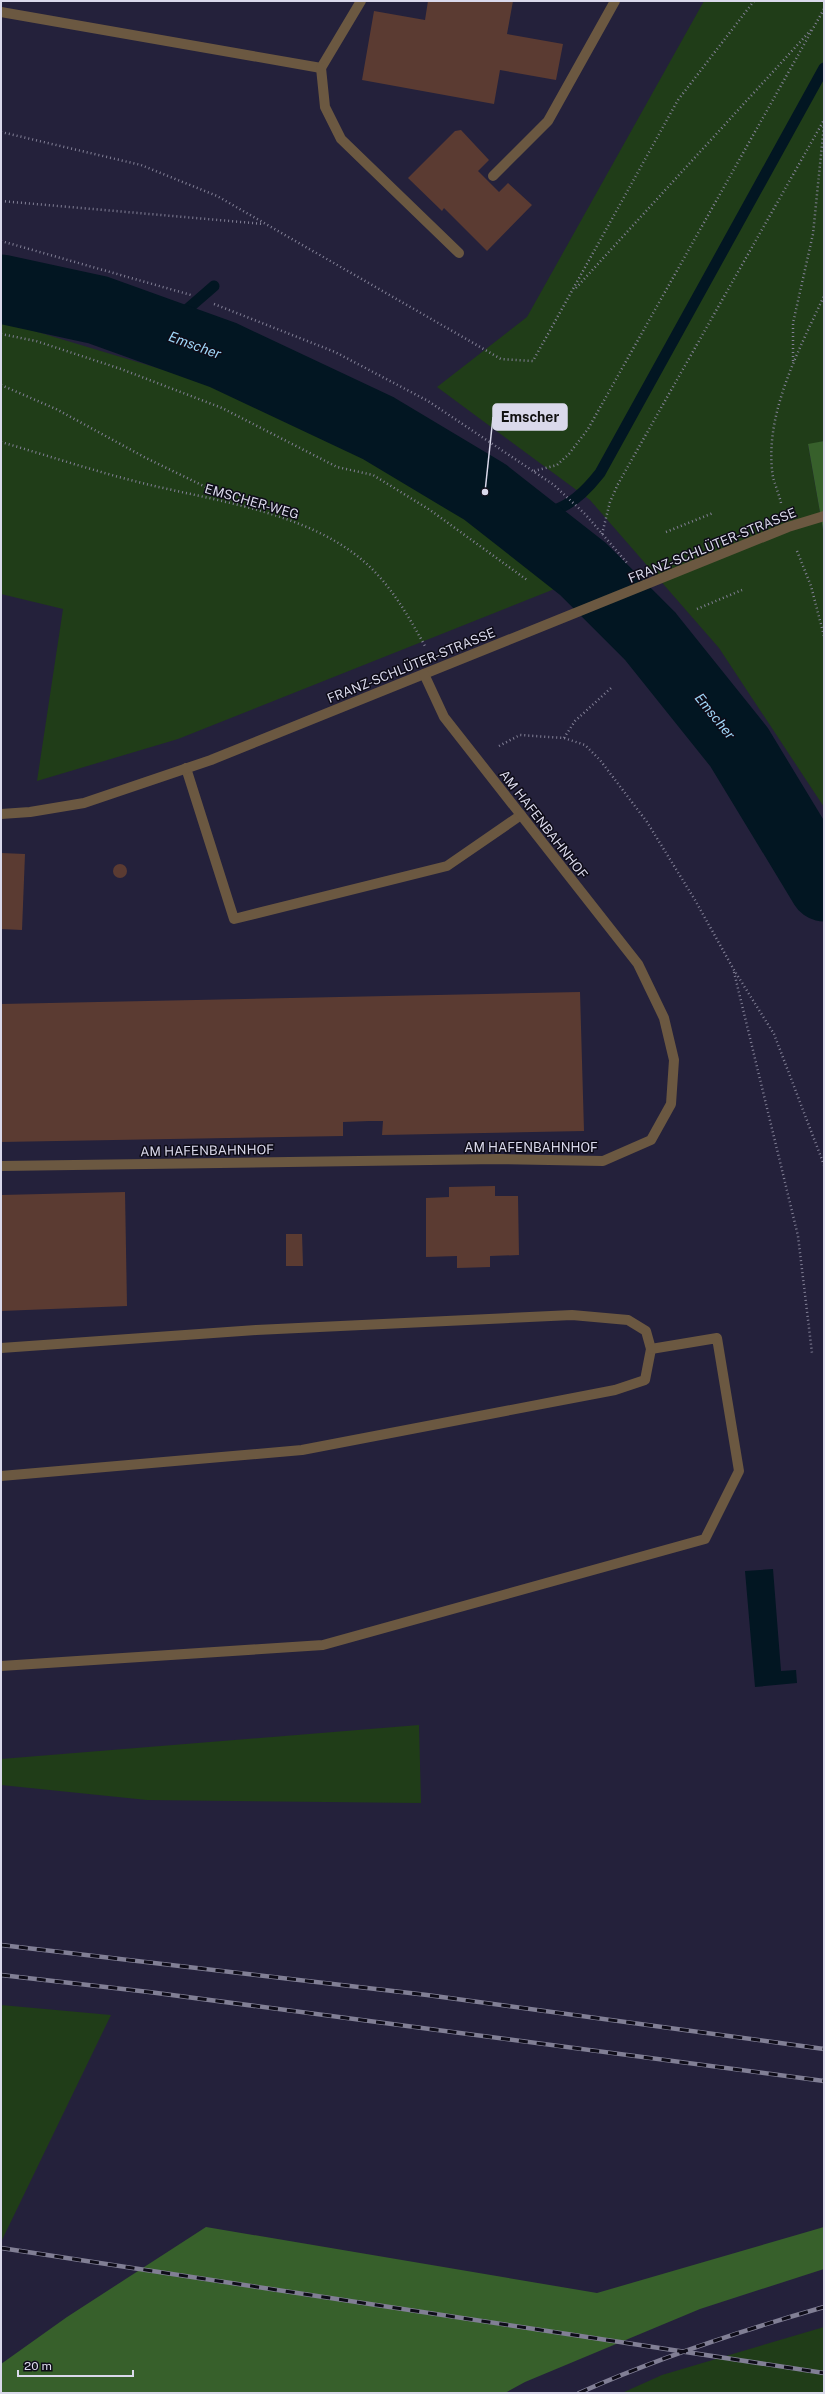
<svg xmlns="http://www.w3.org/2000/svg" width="825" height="2394" font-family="'Public Sans',sans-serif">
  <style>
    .green { fill: #203d18 }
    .forest { fill: #37602b }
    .water { fill: #021622 }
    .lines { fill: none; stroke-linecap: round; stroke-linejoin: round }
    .stream { stroke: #021622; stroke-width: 11 }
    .river { stroke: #021622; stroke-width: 69 }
    .building { fill: #5b3b32 }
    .path { stroke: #838197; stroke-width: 2.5; stroke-dasharray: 1 3; stroke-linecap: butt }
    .lane { stroke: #6b5841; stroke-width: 10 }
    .street { stroke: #6b5841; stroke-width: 10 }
    .rail-casing { stroke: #817f95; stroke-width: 4.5 }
    .rail { stroke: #0e0c18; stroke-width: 3; stroke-dasharray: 9; stroke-linecap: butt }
    .labels { text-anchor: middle; stroke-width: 3; stroke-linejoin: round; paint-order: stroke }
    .street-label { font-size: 13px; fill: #dad9eb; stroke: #0e0c18 }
    .water-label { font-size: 14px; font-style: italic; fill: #9ed5f7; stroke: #0e0c18 }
    .leader { fill: none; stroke: #dad9eb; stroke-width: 1.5 }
    .callout-dot { fill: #dad9eb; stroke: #0e0c18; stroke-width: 1.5 }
    .callout { fill: #dad9eb; stroke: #dad9eb; stroke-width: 1.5 }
    .callout-label { font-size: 14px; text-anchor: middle; font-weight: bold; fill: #111 }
  </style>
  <rect width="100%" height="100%" fill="#24213b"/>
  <g class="green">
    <path d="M704,1H824V441L808,445L824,535V807L719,648L590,500L437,387L527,317Z"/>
    <path d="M1,321L194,379L221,372L327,422L391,470L478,527L557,588L178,739L37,781L63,609L1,594Z"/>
    <path d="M419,1725L421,1803L147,1800L1,1785V1759Z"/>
    <path d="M1,2005L111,2015L1,2242Z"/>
    <path d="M824,2327V2393H622L662,2375Z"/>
  </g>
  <g class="forest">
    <path d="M824,441V535L808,444Z"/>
    <path d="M206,2227L597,2293L824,2227V2269L700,2309L525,2382L505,2393H1V2364L67,2317Z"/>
  </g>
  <path class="water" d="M773,1569L781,1671L796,1670L797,1683L755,1687L745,1571Z"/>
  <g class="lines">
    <g class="stream">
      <path d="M160,333L214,286"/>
      <path d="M504,508C519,508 541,514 554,510C573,505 589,487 600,473L824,68"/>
    </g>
    <path class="river" d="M1,289L98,310L223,355L378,428L485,492L583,569L650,636L739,747L824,887"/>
  </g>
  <g class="building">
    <path d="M428,1H513L507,34L563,44L556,80L500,70L494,104L362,80L374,11L425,20Z"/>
    <path d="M461,130L489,160L478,171L499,192L508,183L532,205L487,251L444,208L442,211L408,178L455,131Z"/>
    <path d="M1,853L25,854L22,930L1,929Z"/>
    <circle cx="120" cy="871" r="7"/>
    <path d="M580,992L584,1131L382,1135L383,1121H369L343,1122V1136L1,1142V1004Z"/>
    <path d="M495,1186V1196H518L519,1255L490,1256V1267L457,1268V1256L426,1257V1198L449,1197V1187Z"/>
    <path d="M125,1192L127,1306L1,1311V1195Z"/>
    <path d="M286,1234H302L303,1266H286Z"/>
  </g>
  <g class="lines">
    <g class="path">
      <path d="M1,132L141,165L217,196L501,359L533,361L678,100L754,1"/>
      <path d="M1,201L264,224"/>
      <path d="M1,241L191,295"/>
      <path d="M576,288L811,30"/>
      <path d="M214,304L335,352L428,401L554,485L586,515L628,564"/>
      <path d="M1,334L36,341L121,369L222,408L337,467L373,475L430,510L527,580"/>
      <path d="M793,361V323L813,234L824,125"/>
      <path d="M1,385L56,409L146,458L247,507"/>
      <path d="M1,442C49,456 97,472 146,484C216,501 304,512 361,559C390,583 407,614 425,646"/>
      <path d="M534,471L557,465L569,454L588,429L824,9"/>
      <path d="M781,503C779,494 775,485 773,477C763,416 799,350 824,296"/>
      <path d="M666,532L713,513"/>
      <path d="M602,534L610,502L618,484L824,120"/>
      <path d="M797,551L811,586L824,636"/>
      <path d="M697,609L742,590"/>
      <path d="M564,738L575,721L611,688"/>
      <path d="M499,746L520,735L564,738L585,745L600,760L647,822L695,900L734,970L774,1034L824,1165"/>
      <path d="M734,972L798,1236L812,1353"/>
    </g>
    <g class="lane">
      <path d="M1,12L321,68L361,1"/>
      <path d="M321,68L325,107L341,139L459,253"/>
      <path d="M493,176L548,121L615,1"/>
      <path d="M186,768L234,919L447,866L521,815"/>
      <path d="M1,1348L256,1330L572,1315L628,1320L646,1331L651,1349L645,1380L615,1390L302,1450L1,1476"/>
      <path d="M1,1666L323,1645L705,1539L739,1471L717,1338L651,1349"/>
    </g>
    <g class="street">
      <path d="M1,814L30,812L84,803L211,760L788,527L824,516"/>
      <path d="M1,1166L499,1159L603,1161L651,1140L671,1104L674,1060L664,1018L638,964L444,717L424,674"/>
    </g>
    <g class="rail-casing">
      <g id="rail">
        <path d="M1,1945L427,1995L824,2049"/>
        <path d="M1,1975L149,1992L824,2081"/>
        <path d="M1,2248L824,2373"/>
        <path d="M579,2393C658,2358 740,2331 824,2307"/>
      </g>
    </g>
    <use href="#rail" class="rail"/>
  </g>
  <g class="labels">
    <g class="street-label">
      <text transform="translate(252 501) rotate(16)" y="5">EMSCHER-WEG</text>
      <text transform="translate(712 545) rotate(-22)" y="5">FRANZ-SCHLÜTER-STRASSE</text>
      <text transform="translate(411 665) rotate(-22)" y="5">FRANZ-SCHLÜTER-STRASSE</text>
      <text transform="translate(544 824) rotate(52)" y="5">AM HAFENBAHNHOF</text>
      <text x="531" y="1152">AM HAFENBAHNHOF</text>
      <text transform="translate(207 1150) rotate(-1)" y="5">AM HAFENBAHNHOF</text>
    </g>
    <g class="water-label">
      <text transform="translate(195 345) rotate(20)" y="5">Emscher</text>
      <text transform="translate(715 716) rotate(51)" y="5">Emscher</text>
    </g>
  </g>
  <path class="leader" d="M485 492L493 417"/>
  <circle class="callout-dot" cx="485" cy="492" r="4"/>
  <rect class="callout" x="493" y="404" width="74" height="26" rx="4"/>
  <g class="callout-label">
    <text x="530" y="422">Emscher</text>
  </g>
  <rect width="825" height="2394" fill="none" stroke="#dad9eb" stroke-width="4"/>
  <path d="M18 2370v6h115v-6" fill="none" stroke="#dad9eb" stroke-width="2"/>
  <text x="24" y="2370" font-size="12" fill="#dad9eb" stroke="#0e0c18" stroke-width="3" paint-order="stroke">20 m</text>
</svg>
